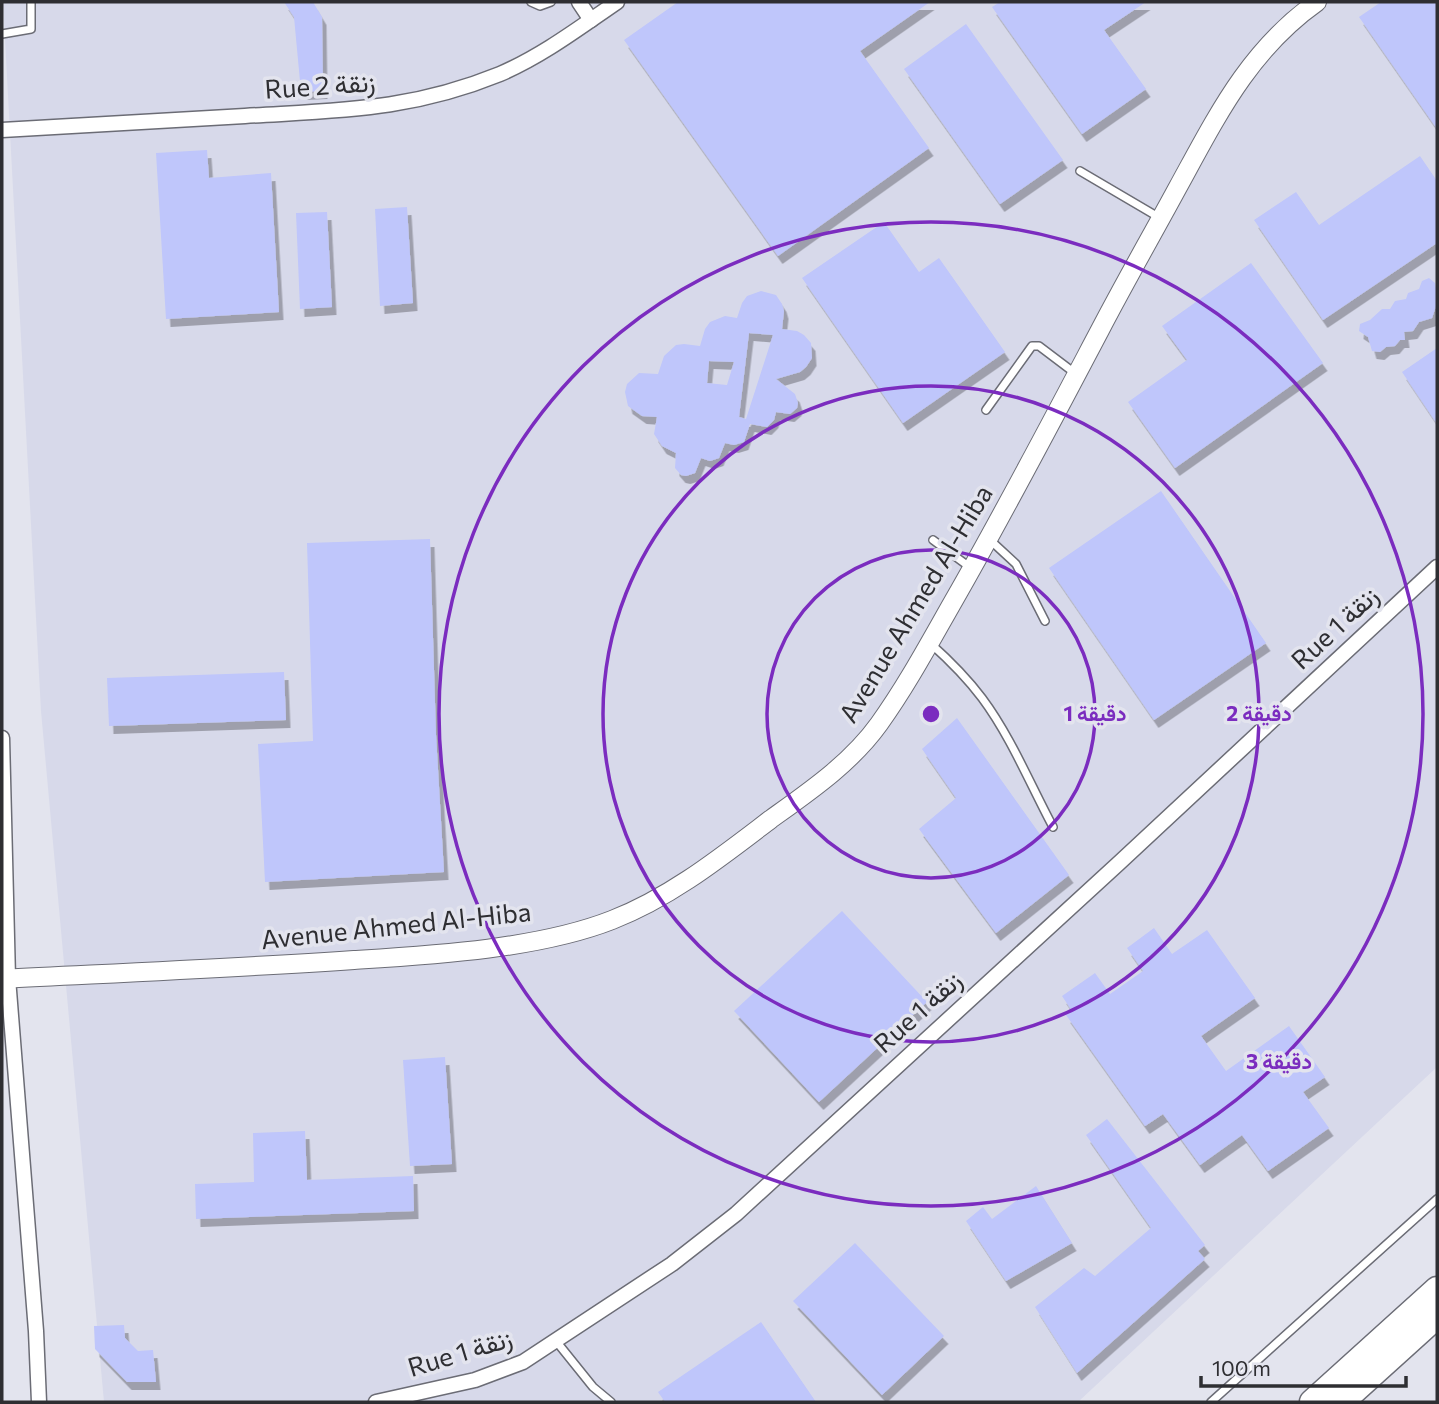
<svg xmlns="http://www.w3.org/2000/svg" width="1439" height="1404" font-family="Commissioner,Vazirmatn,sans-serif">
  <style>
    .built { fill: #d7d9ea }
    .building { fill: #bfc6fb; fill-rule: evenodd; filter: url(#shadow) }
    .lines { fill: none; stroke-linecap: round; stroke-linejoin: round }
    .service-casing { stroke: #6b6c75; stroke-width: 10 }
    .minor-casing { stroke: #6b6c75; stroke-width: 17 }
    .tertiary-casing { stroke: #6b6c75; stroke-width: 20 }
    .trunk-casing { stroke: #6b6c75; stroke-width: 27 }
    .service { stroke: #fff; stroke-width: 7 }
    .minor { stroke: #fff; stroke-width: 14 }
    .tertiary { stroke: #fff; stroke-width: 18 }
    .trunk { stroke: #fff; stroke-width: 24 }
    .ring { fill: none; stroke: #7b2cbf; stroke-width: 3.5 }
    .labels { text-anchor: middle; stroke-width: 7; stroke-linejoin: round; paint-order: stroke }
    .street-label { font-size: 26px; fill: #2e2e32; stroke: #e3e4ee }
    .centre { fill: #7b2cbf; stroke: #e3e4ee; stroke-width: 3.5 }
    .ring-label { font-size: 21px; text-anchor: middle; font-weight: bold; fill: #7b2cbf; stroke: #e3e4ee; stroke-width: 7; stroke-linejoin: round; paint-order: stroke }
  </style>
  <defs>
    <filter id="shadow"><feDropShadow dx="4.5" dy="8" stdDeviation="0" flood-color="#0004"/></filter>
  </defs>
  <rect width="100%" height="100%" fill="#e3e4ee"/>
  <path class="built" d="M3,2H1437V1067L1078,1402H104L41,711Z"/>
  <g class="building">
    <path d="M284,2H313L322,17L323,91L301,92L294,17Z"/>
    <path d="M678,2H930L860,51L929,148L778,256L624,40Z"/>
    <path d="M1000,2H1146L1104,30L1146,89L1082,134L992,7Z"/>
    <path d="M1381,2H1437V129L1359,17Z"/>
    <path d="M966,24L1063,160L1000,204L904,69Z"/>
    <path d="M207,150L209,178L271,173L279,312L166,319L156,153Z"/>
    <path d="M1420,156L1437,181V243L1323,320L1254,220L1296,192L1319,225Z"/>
    <path d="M407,207L413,303L380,306L375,209Z"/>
    <path d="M327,212L332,307L300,309L296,213Z"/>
    <path d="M884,222L919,272L939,258L1005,352L903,423L802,278Z"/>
    <path d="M1251,263L1323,363L1175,468L1128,402L1187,360L1162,326Z"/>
    <path d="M1429,278L1435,283L1437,294V303L1432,318L1419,322L1413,331L1404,332L1405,340H1400L1395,346L1386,347L1380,352L1372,351L1368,337L1359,331L1360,324L1370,320L1382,309H1390L1395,301L1406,299L1408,293L1419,289L1422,281Z"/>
    <path d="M761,291L776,295L782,304L784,311L782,329L797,331L804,335L811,343L812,358L806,367L800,372L776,379L795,394L798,403L797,408L790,414L776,412L774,420L767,427L750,424L744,442L734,445L725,443L719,458L710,461L701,458L695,473L686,476L681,475L675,468L676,453L662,446L654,434L657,417L642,416L628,406L625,392L627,384L639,373L658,374L664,356L676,345L684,344L700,346L705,329L710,322L725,316L737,318L742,303L747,296ZM749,333L773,335L746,419L739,417ZM709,361L734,362L727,385L707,383Z"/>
    <path d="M1437,348V424L1402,372Z"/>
    <path d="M1161,491L1266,643L1154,720L1049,568Z"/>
    <path d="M430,539L436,735L444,872L265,882L258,744L313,741L307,543Z"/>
    <path d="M284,672L286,720L109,726L107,678Z"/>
    <path d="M957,718L1069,875L996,933L919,829L956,798L922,749Z"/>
    <path d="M842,911L927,1002L819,1102L734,1011Z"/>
    <path d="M1154,928L1172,954L1207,930L1255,998L1201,1036L1226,1071L1289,1026L1325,1077L1303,1092L1329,1128L1268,1171L1242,1135L1200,1165L1163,1114L1145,1126L1066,1015L1072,1011L1062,996L1095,973L1110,994L1143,971L1127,948Z"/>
    <path d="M445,1057L452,1164L410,1166L403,1060Z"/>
    <path d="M1107,1119L1205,1245L1198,1251L1205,1259L1077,1373L1035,1307L1084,1268L1095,1276L1151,1228L1086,1135Z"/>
    <path d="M305,1131L307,1180L413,1176L414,1211L196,1219L195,1184L254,1182L253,1133Z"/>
    <path d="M1036,1186L1072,1243L1006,1281L966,1221L983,1207L992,1219Z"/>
    <path d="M855,1243L944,1336L882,1395L793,1301Z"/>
    <path d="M761,1322L816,1402H665L658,1392Z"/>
    <path d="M124,1325L125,1338L138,1351L153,1350L156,1382H127L95,1349L94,1326Z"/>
  </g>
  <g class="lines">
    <g class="service-casing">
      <g id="service">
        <path d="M531,2L540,6L551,2"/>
        <path d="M2,34L31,29V2"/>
        <path d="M1080,171L1160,218"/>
        <path d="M986,410L1032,346H1039L1076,374"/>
        <path d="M989,539L1016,564L1045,621"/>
        <path d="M933,540L971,568"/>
        <path d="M930,643C949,660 967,678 982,698C1011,737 1030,784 1053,827"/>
        <path d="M556,1341L593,1387L611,1402"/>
        <path d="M1211,1402L1437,1199"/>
      </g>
    </g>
    <g class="minor-casing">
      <g id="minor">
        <path d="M579,2L591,20"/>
        <path d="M2,130C83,126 164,121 245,116C340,110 409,111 500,74C542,56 579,28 617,2"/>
        <path d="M2,738L8,978L36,1331L39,1402"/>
        <path d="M376,1402L475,1380L523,1362L672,1264L736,1214L1119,863L1437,567"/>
      </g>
    </g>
    <g class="tertiary-casing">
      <path id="tertiary" d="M2,979C119,973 236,968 354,960C433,955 538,949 612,920C671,897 721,857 771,819C810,791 851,763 879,724C907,685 930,642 954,600C1005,511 1052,421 1100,330C1125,282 1152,235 1178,187C1217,116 1249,50 1317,2"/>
    </g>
    <g class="trunk-casing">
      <g id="trunk">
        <path d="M1312,1402L1437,1289"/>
        <path d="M1342,1402L1437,1316"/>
      </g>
    </g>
    <use href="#service" class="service"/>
    <use href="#minor" class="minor"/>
    <use href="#tertiary" class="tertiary"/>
    <use href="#trunk" class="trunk"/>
  </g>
  <g class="ring">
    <circle cx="931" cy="714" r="164"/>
    <circle cx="931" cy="714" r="328"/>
    <circle cx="931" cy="714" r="492"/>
  </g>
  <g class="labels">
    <g class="street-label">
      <text transform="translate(320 86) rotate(-4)" y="9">Rue 2 زنقة</text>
      <text transform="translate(916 604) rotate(-59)" y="9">Avenue Ahmed Al-Hiba</text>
      <text transform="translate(1335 628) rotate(-43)" y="9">Rue 1 زنقة</text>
      <text transform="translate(396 926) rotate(-6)" y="9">Avenue Ahmed Al-Hiba</text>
      <text transform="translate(918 1012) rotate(-42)" y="9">Rue 1 زنقة</text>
      <text transform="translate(460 1353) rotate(-17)" y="9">Rue 1 زنقة</text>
    </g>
  </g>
  <circle cx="931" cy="714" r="10" class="centre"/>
  <g class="ring-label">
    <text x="1095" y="721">1 دقيقة</text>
    <text x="1259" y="721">2 دقيقة</text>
    <text x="1279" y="1069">3 دقيقة</text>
  </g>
  <rect width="1439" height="1404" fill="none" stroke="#2e2e32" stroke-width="7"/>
  <path d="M1201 1376v10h205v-10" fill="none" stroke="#2e2e32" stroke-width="3.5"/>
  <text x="1212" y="1376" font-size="21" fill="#2e2e32" stroke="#e3e4ee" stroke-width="5" paint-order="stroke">100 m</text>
</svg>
